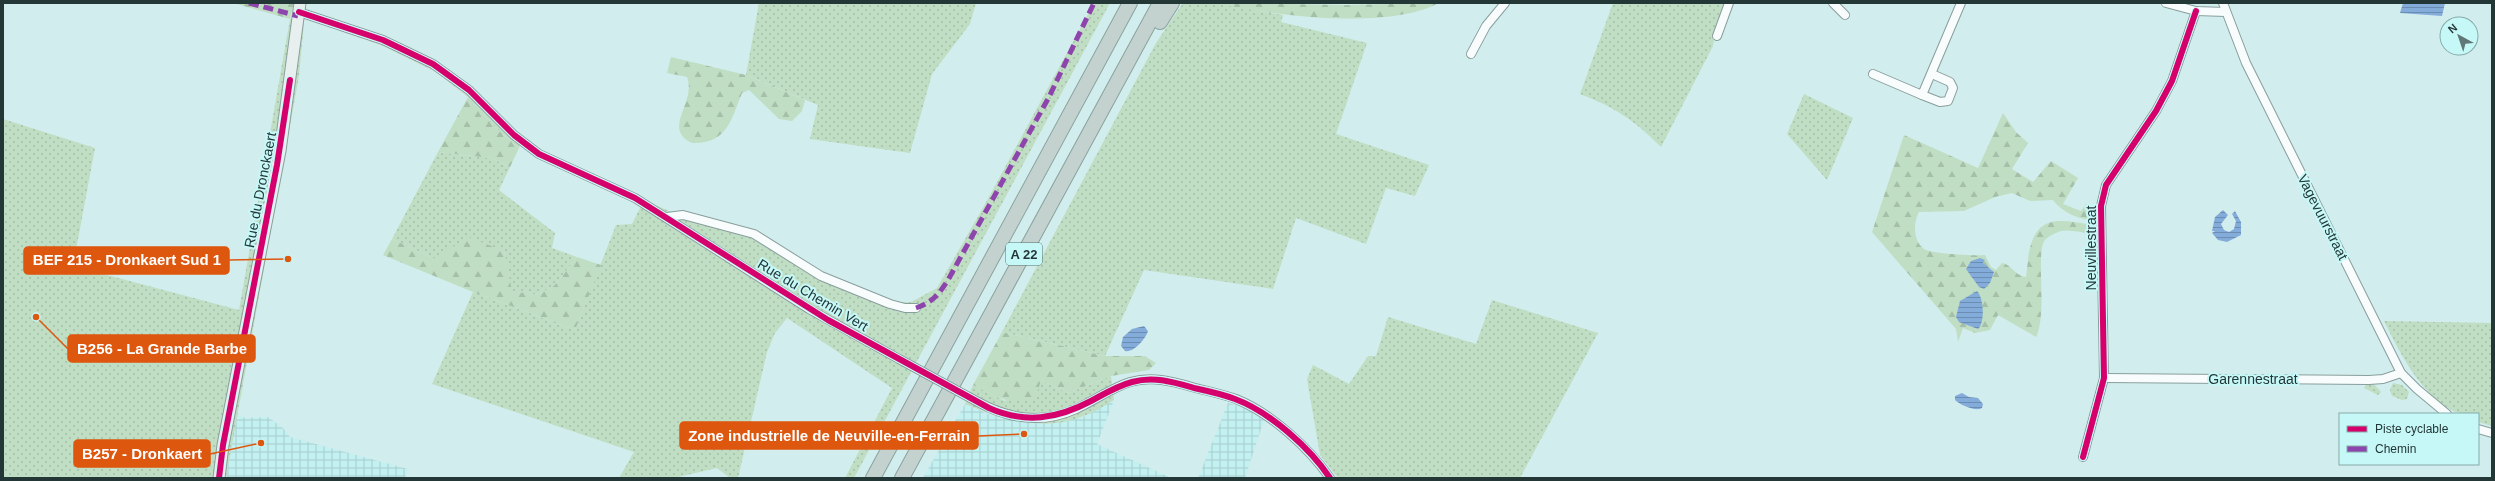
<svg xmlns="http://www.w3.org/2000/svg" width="2495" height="481" font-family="Helvetica,sans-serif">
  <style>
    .industrial { fill: url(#industrial-grid) }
    .grass { fill: url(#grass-dots) }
    .forest { fill: url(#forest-firs) }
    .water { fill: url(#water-rules) }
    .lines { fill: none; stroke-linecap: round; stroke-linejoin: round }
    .street-casing { stroke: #899e9e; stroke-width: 10 }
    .secondary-casing { stroke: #899e9e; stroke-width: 13 }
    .highway-casing { stroke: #89a39e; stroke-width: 16 }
    .street { stroke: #f8fcfc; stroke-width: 8 }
    .secondary { stroke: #e8f0ef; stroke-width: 11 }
    .highway { stroke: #c3d2ce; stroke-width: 14 }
    .street-bridge-casing { stroke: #899e9e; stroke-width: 10; stroke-linecap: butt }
    .street-bridge { stroke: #f8fcfc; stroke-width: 8 }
    .quiet { stroke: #8e44ad; stroke-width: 5; stroke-dasharray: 10 5; stroke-linecap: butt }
    .cycleway-casing { stroke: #c7f8f8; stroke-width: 8 }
    .cycleway { stroke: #d6006c; stroke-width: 6 }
    .labels { text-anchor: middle; stroke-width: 4; stroke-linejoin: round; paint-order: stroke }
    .shield { fill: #c7f8f8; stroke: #557171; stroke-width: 1 }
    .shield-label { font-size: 13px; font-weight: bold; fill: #243737 }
    .street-label { font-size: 14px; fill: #243737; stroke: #c7f8f8 }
    .leader { fill: none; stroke: #de570e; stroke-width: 1.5 }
    .callout-dot { fill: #de570e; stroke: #c7f8f8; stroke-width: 1.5 }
    .callout { fill: #de570e; stroke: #de570e; stroke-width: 1.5 }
    .callout-label { font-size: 15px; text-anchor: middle; font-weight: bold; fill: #fff }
  </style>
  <defs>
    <pattern id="industrial-grid" width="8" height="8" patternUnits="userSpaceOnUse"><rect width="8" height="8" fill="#c3f0f0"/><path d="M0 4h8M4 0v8" fill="none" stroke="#a7cece"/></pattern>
    <pattern id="grass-dots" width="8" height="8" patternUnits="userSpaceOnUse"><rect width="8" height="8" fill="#c0dec3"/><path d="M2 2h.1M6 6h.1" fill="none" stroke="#a5bfa8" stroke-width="1.8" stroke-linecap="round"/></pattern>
    <pattern id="forest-firs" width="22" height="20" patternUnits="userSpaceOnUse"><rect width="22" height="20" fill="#c0dec3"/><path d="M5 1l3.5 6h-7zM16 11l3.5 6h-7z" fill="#a5bfa8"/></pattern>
    <pattern id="water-rules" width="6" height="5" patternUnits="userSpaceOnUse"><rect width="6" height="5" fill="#84acdb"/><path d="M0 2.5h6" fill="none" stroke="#6c8db2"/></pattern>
  </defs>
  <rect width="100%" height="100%" fill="#d2eded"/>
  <g class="industrial">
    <path d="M1114,400L1097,444L1171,478H923L965,404L993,416L1081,418Z"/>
    <path d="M1228,403L1246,408L1264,420L1245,478H1198Z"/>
    <path d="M236,414L245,418L268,417L283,428L290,437L408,469L405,478H226Z"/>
  </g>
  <g class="grass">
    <path d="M759,3H976L970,24L932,74L910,153L810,139L818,105L746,75Z"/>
    <path d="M1094,3H1110L854,478H845L892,388L787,318L775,333L767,352L738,478H730L717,468L674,478H619L634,452L432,384L473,292L575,330L616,225L632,224L644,200L692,221L750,236L815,277L854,294L859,288L896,302H911L937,288L984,206Z"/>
    <path d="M1183,3H1215L1283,15L1281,22L1367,43L1336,134L1429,165L1415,196L1386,188L1366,244L1296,218L1273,289L1144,270L1105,356L1002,332L1156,43Z"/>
    <path d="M1613,3H1726L1714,36L1713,46L1661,147C1635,121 1615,107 1580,94Z"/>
    <path d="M290,19L304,23L299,76L226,478H3V119L95,148L73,266L239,310Z"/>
    <path d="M342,23C367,32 394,39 417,51C459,73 490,106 523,139L519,148L497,129L468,97L436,72L381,45L340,31Z"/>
    <path d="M1804,94L1853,118L1827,180L1787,134Z"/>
    <path d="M438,152L491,158L510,167L499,190L555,233L552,248L577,257L554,286L537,295L511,291L504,251L435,259L392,239Z"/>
    <path d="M1492,300L1598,333L1520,478H1338L1320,455L1307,379L1313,365L1349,384L1368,356H1376L1388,317L1476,344Z"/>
    <path d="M2384,321L2492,323V426L2478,422V414C2473,414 2467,415 2462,414C2425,404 2400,353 2384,321Z"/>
    <path d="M1111,376L1114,400C1104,406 1093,413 1081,417C1043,432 1001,419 965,404L973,385L1005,401L1041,380L1068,393Z"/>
    <path d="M2367,383L2374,384L2381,392L2378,395L2364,388Z"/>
    <path d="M2393,383L2402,385L2409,392L2407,399L2402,400L2392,396L2390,390Z"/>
  </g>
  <g class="forest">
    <path d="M233,3H294L290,19Z"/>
    <path d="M1215,3L1346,5L1439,3C1385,31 1274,15 1215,3Z"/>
    <path d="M671,57L746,75L805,100L802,111L792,121L779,119L749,90L742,93C731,120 727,144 692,143C661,128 697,103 687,77L667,73Z"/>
    <path d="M468,97L497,129L519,148L510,167L491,158L438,152Z"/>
    <path d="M2003,113L2016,132L2028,143L2012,169L2033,182L2051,161L2078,178L2063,204L2081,211L2086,204L2090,205L2094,212L2092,219C2080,221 2061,211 2053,200L2030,201L2012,193L1995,197L1964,211L1919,212C1913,223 1913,241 1924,249C1931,254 1976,256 1985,255L1991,267L1996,270L2002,263C2011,264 2015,276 2026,277C2027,269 2028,260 2029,252C2037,213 2061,220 2092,225L2091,233C2082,233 2070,229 2061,231C2057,232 2047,237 2045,240C2035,252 2048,313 2036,337L1998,315L1990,330L1975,333L1963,328L1958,342L1956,329L1872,232L1904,135L1978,168Z"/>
    <path d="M468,237L504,251L512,291L537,295L554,286L577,257L601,265L575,330L473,292L383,255L392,239L435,259Z"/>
    <path d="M1002,332L1105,356H1145L1156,363L1149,370L1111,376L1068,393L1041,380L1036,397C1010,407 997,397 973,385Z"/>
  </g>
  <g class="water">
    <path d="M2403,3H2445L2442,16L2400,13Z"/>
    <path d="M2223,210L2228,215L2221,224L2224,230L2229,232L2234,229L2236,221L2232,214L2235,211L2241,222V235L2227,242L2218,240L2212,233L2215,231H2212L2215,217Z"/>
    <path d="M1980,258L1985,260L1983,263L1994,272L1990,283L1984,289L1979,287L1966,269L1971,261Z"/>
    <path d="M1977,291C1984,298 1985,323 1978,329L1959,322L1956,317L1960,301Z"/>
    <path d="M1144,326L1148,331C1146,338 1134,353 1125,351L1121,346L1123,337L1132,329Z"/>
    <path d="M1962,393L1969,397L1978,398L1983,404L1982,408C1976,412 1960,405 1955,400V396Z"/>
  </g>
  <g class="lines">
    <g class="street-casing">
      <g id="street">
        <path d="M1833,3L1845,15"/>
        <path d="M2166,3L2196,11L2226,12"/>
        <path d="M2223,3L2246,63L2401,373L2417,389L2447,414"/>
        <path d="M299,12L383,40L433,64L469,90L514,135L539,154L635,198L809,309L899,359"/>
        <path d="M1717,36L1729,3"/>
        <path d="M1471,54L1486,26L1505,3"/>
        <path d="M1873,74L1922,95L1961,3"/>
        <path d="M1922,95L1940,102L1948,101L1953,88L1950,82L1932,74"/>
        <path d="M667,217L683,215L754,234L821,276L890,304L905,308H916"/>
        <path d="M2104,378L2369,380L2383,379L2401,373"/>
        <path d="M978,402C1009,419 1043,424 1076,409C1094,401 1111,388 1130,382C1152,376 1171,381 1192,387C1207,391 1222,394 1236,399C1271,413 1309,448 1330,478"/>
        <path d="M2478,429L2492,433"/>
        <path d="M2083,457L2104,378L2101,206L2106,185L2156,111L2172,81L2196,11"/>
      </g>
    </g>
    <g class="secondary-casing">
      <path id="secondary" d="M219,478L223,445L280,151L300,3"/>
    </g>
    <g class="highway-casing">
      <g id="highway">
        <path d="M1160,22L1172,3"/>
        <path d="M873,478L1130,3"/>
        <path d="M902,478L1160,3"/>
      </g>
    </g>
    <use href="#street" class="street"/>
    <use href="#secondary" class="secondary"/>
    <use href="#highway" class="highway"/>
    <g class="street-bridge-casing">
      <path id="street-bridge" d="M899,359L978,402"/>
    </g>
    <use href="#street-bridge" class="street-bridge"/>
    <g class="quiet">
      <path d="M249,3L298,16"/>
      <path d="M916,308C933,302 939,294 948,280L1049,97L1094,3"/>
    </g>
    <g class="cycleway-casing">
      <g id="cycleway">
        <path d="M299,12L383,40L433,64L469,90L514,135L539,154L635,198L828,320L989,408C1025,424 1057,419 1091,401C1104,394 1117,386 1132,382C1154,376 1173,382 1194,388C1208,391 1222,394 1235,399C1270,412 1310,448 1330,478"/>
        <path d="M2083,457L2104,378L2101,206L2106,185L2156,111L2172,81L2196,11"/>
        <path d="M219,478L223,445L277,165L290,80"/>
      </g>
    </g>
    <use href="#cycleway" class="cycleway"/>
  </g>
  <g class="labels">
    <rect class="shield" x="1006" y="243" width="36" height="22" rx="3"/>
    <g class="shield-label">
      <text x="1024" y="259">A 22</text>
    </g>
    <g class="street-label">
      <text transform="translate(260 190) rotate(-79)" y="5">Rue du Dronckaert</text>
      <text transform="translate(2323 217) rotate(63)" y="5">Vagevuurstraat</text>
      <text transform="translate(2091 248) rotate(-90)" y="5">Neuvillestraat</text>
      <text transform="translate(813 295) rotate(31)" y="5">Rue du Chemin Vert</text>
      <text x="2253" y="384">Garennestraat</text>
    </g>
  </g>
  <path class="leader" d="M288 259L229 260M36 317L68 349M1024 434L978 436M261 443L210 454"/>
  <g class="callout-dot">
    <circle cx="288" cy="259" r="4"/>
    <circle cx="36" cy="317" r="4"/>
    <circle cx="1024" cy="434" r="4"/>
    <circle cx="261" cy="443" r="4"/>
  </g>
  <g class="callout">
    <rect x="24" y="247" width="205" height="27" rx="4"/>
    <rect x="68" y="335" width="187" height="27" rx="4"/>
    <rect x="680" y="422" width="298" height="27" rx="4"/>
    <rect x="74" y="440" width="136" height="27" rx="4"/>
  </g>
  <g class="callout-label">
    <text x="127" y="265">BEF 215 - Dronkaert Sud 1</text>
    <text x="162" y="354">B256 - La Grande Barbe</text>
    <text x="829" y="441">Zone industrielle de Neuville-en-Ferrain</text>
    <text x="142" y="459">B257 - Dronkaert</text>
  </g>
  <rect width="2495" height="481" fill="none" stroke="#243737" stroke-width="8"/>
  <rect x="2339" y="413" width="140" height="52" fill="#c7f8f8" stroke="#86abab"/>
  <rect x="2347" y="426" width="20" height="6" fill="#d6006c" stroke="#86abab"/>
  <text x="2375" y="433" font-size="12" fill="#243737">Piste cyclable</text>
  <rect x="2347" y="446" width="20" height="6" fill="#8e44ad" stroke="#86abab"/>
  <text x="2375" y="453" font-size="12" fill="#243737">Chemin</text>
  <g transform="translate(2459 36) rotate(320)"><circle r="19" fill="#c7f8f8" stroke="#86abab"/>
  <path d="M0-3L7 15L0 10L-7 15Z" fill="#617777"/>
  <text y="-6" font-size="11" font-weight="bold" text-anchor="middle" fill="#243737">N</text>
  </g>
</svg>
